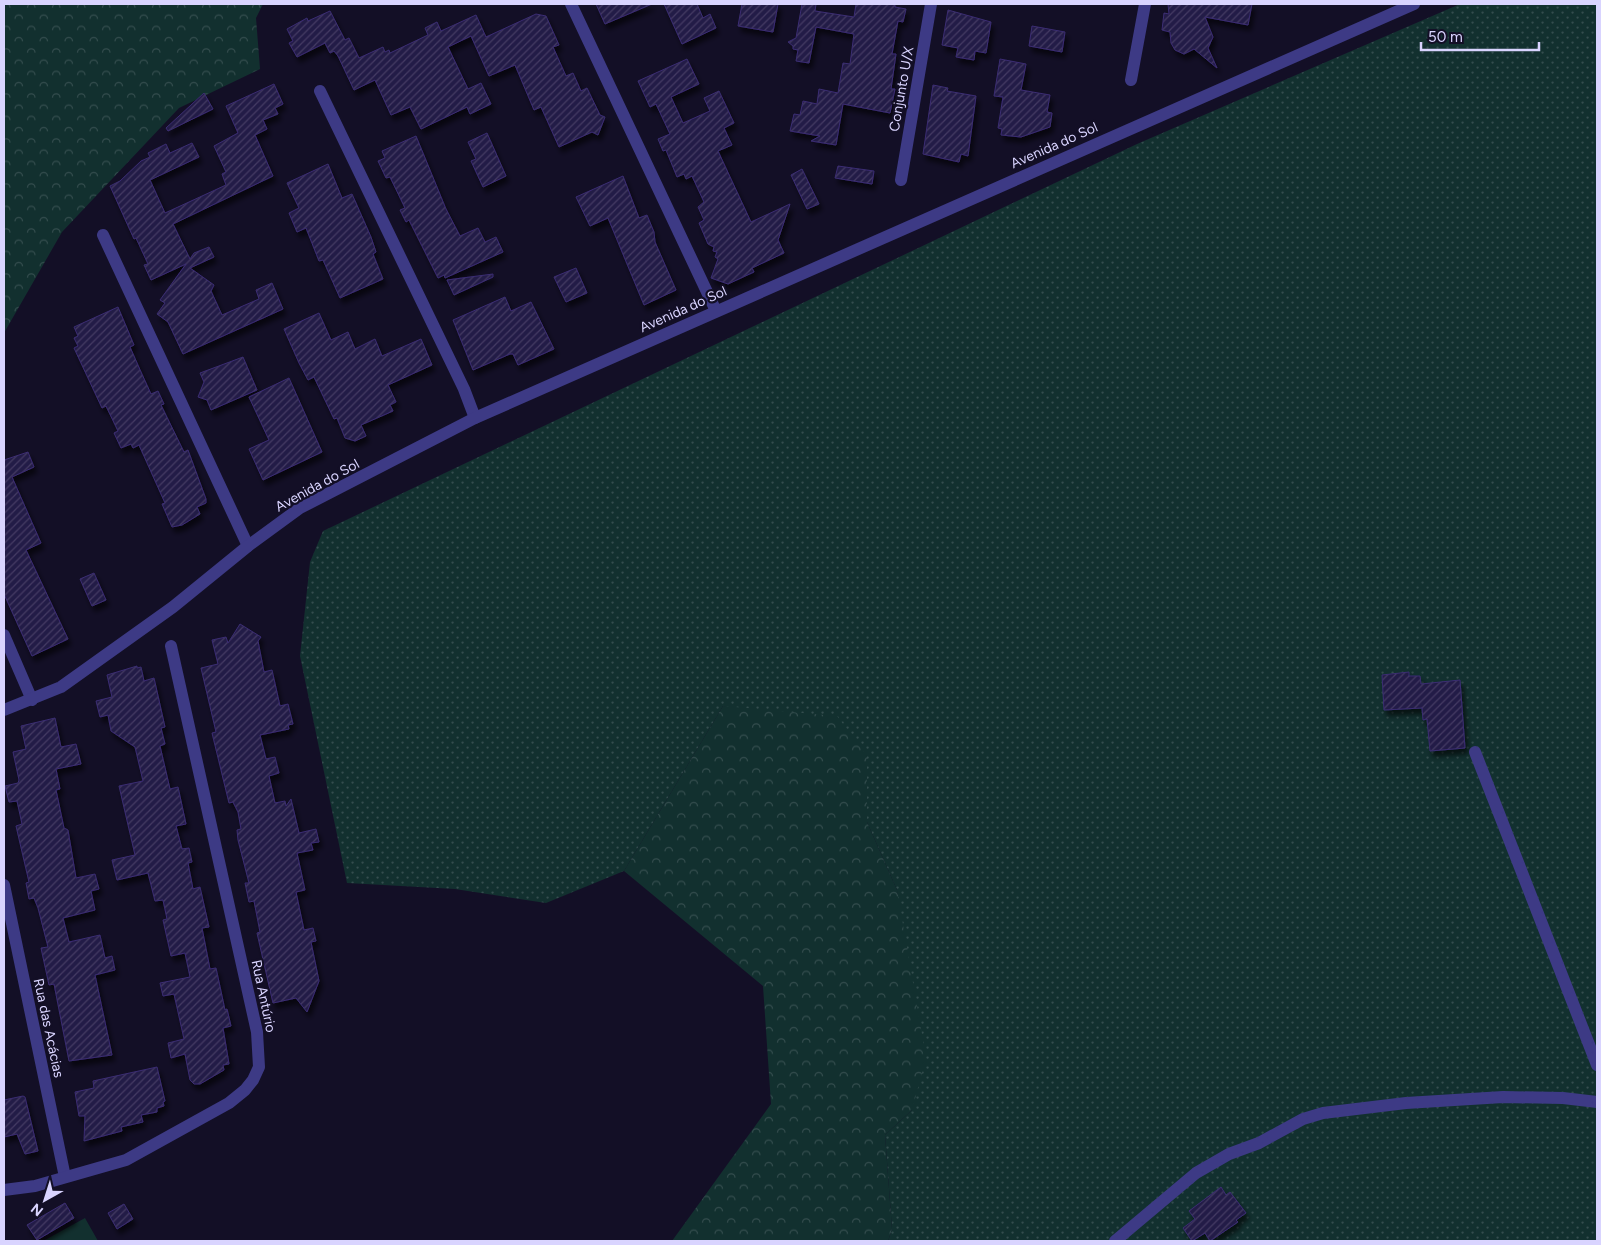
<svg xmlns="http://www.w3.org/2000/svg" width="1601" height="1245" font-family="Figtree,sans-serif">
  <style>
    .grass { fill: url(#grass-dots) }
    .forest { fill: url(#forest-crowns) }
    .pitch { fill: #12302f }
    .building { fill: url(#building-hatch); stroke: #3b2d73; filter: url(#shadow) }
    .lines { fill: none; stroke-linecap: round; stroke-linejoin: round }
    .minor { stroke: #3d3a85; stroke-width: 12 }
    .labels { text-anchor: middle; stroke-width: 4.5; stroke-linejoin: round; paint-order: stroke }
    .street-label { font-size: 14px; fill: #d9d4ff; stroke: #130f26 }
  </style>
  <defs>
    <pattern id="grass-dots" width="8" height="8" patternUnits="userSpaceOnUse" patternTransform="scale(1.25)"><rect width="8" height="8" fill="#12302f"/><path d="M2 2h.1M6 6h.1" fill="none" stroke="#344d4e" stroke-width="1.8" stroke-linecap="round"/></pattern>
    <pattern id="forest-crowns" width="20" height="18" patternUnits="userSpaceOnUse" patternTransform="scale(1.25)"><rect width="20" height="18" fill="#12302f"/><path d="M2 6a3 3 0 1 1 6 0M12 15a3 3 0 1 1 6 0" fill="none" stroke="#344d4e"/></pattern>
    <pattern id="building-hatch" width="6" height="6" patternUnits="userSpaceOnUse" patternTransform="scale(1.25)"><rect width="6" height="6" fill="#241b47"/><path d="M-1 1l2-2M0 6l6-6M5 7l2-2" fill="none" stroke="#433b63"/></pattern>
    <filter id="shadow"><feDropShadow dx="3" dy="5.5" stdDeviation="2.5" flood-color="#0009"/></filter>
  </defs>
  <rect width="100%" height="100%" fill="#130f26"/>
  <path class="grass" d="M1460,4H1597V1241H888L892,1229L885,1135L912,1110L897,890L867,822V756L723,706L624,871L546,903L455,889L347,883L300,656L310,562L323,531L1137,144Z"/>
  <g class="forest">
    <path d="M4,4H263L256,18L260,69L179,108L62,232L4,333Z"/>
    <path d="M723,706L837,716L867,756V822L897,890L926,1058L912,1110L885,1135L892,1229L888,1241H672L771,1104L763,986L624,871Z"/>
  </g>
  <path class="pitch" d="M85,1218L98,1241H43Z"/>
  <g class="building">
    <path d="M596,4H652L605,24Z"/>
    <path d="M664,4H697L703,18L710,14L716,28L682,44Z"/>
    <path d="M742,4H778L773,32L738,26Z"/>
    <path d="M802,4H816L815,11L854,17L856,4H895V7L906,9L903,22L898,21L892,54H896L891,89H895L890,113L843,104L836,145L811,141L820,136L790,131L794,114L800,115L803,101L817,104L819,89L838,93L843,63L850,64L854,34L816,27L809,63L796,61L798,50L793,49V46L788,42L796,38Z"/>
    <path d="M1168,4H1252L1248,25L1205,17L1213,37L1208,48L1217,68L1194,49L1184,54L1175,50L1171,43L1170,32L1162,30L1164,13L1169,14Z"/>
    <path d="M948,10L991,22L986,53L975,51L974,60L956,57L958,48L942,45Z"/>
    <path d="M330,11L345,40L349,38L359,58L383,47L385,52L389,50L390,53L428,35L425,28L437,22L441,31L476,15L486,37L536,14L546,16L559,45L553,47L566,76L573,73L581,91L587,88L600,115L605,117L598,135L592,132L559,147L541,107L534,110L515,65L489,76L471,36L448,47L468,89L481,83L491,104L470,114L467,107L421,129L410,107L391,115L375,80L354,90L338,56L334,51L330,53L325,43L297,57L289,43L293,41L287,29L307,18L308,21Z"/>
    <path d="M1032,26L1065,32L1062,52L1029,46Z"/>
    <path d="M687,59L699,84L671,97L683,123L710,111L704,98L719,91L734,123L724,128L732,145L718,151L751,222L790,204L778,240L784,253L752,268L754,272L728,284L711,278L718,259L715,257L717,252L713,251L714,247L708,244L699,223L704,220L698,207L704,202L692,176L686,179L684,174L677,177L666,150L663,151L658,139L670,134L656,104L650,107L638,81Z"/>
    <path d="M1000,59L1026,64L1021,90L1050,95L1047,112L1052,113L1050,127L1021,137L1001,135L1002,129L998,128L1003,97L994,96Z"/>
    <path d="M274,84L283,104L275,108L278,114L263,120L267,129L255,135L273,176L173,224L190,259L194,253L209,247L214,257L190,268L214,285L211,291L222,315L259,299L256,290L272,283L283,309L183,354L168,322L157,314L165,303L160,300L186,264L151,280L144,265L148,264L136,238L134,239L110,186L120,181L141,161L150,157L148,153L166,144L170,153L192,143L199,157L150,180L165,213L226,185L222,174L226,172L214,146L238,133L226,106Z"/>
    <path d="M933,85L948,88L947,91L976,96L968,156L961,154L959,162L923,154Z"/>
    <path d="M204,93L213,109L168,131L166,128Z"/>
    <path d="M487,133L506,176L483,187L471,161L476,159L468,142Z"/>
    <path d="M416,136L446,209L460,236L478,228L485,242L496,237L503,252L445,278L444,275L438,278L409,220L406,222L400,210L405,208L390,177L386,178L378,161L385,158L382,151Z"/>
    <path d="M328,164L342,198L352,194L371,237L376,252L373,254L383,279L340,298L323,260L319,261L306,228L297,232L289,213L299,208L287,183Z"/>
    <path d="M838,166L874,171L872,184L835,178Z"/>
    <path d="M802,169L819,204L807,209L791,175Z"/>
    <path d="M623,176L639,218L647,215L654,232L655,242L676,290L644,305L608,218L590,226L576,197Z"/>
    <path d="M576,268L587,293L566,302L554,277Z"/>
    <path d="M493,274V277L454,295L447,280Z"/>
    <path d="M505,297L511,311L531,302L554,349L518,365L513,354H510L473,370L453,320Z"/>
    <path d="M118,307L134,345L130,347L141,372L151,394L158,391L164,404L161,405L184,452L188,450L206,499V503L197,507L200,514L182,525L172,527L162,504L165,503L139,445L133,448L131,444L121,448L114,433L118,431L106,406L102,408L74,348L78,346L74,338L78,336L74,327Z"/>
    <path d="M319,313L331,340L348,332L355,349L375,339L382,356L421,339L432,365L388,385L396,402L390,405L393,411L361,425L366,436L355,441L345,438L337,418L334,419L314,377L308,380L299,363L284,329Z"/>
    <path d="M243,357L257,390L211,410L207,400L198,397L204,382L200,373Z"/>
    <path d="M289,378L322,452L263,480L249,449L269,440L249,397Z"/>
    <path d="M28,452L34,467L12,477L41,543L26,550L68,639L32,656L4,594V460Z"/>
    <path d="M94,573L106,600L92,606L80,579Z"/>
    <path d="M240,624L261,637L258,641L264,672L272,670L280,706L288,704L293,724L288,725L289,729L260,735L266,759L275,757L279,773L269,776L275,803L285,801L286,806L291,799L299,833L316,829L319,842L311,843L313,850L297,853L305,890L296,892L304,930L313,928L316,941L311,942L319,981L307,1012L296,998L273,1003L257,933L260,932L254,901L249,902L245,883H249L238,840L237,830L241,829L238,812L233,802L229,803L212,733L216,732L201,668L218,664L212,640L226,637L228,643Z"/>
    <path d="M137,666V668L141,667L144,681L154,678L165,727L161,728L165,744L160,746L170,789L178,787L186,824L176,826L182,849L189,848L192,862L188,863L193,889L200,887L209,927L202,928L210,969L216,968L225,1010L227,1009L231,1026L223,1028L229,1064L223,1065L224,1070L200,1084H194L190,1080L185,1054L171,1058L168,1043L184,1039L174,994L163,996L160,983L190,977L185,953L171,956L163,920L167,919L163,900L155,901L148,873L117,880L112,860L135,855L119,786L143,781L135,747L111,731L108,715L100,717L96,701L112,697L107,675Z"/>
    <path d="M1409,672V676H1420L1421,684L1460,680L1465,748L1430,751L1427,719L1423,720L1422,708L1384,710L1382,675Z"/>
    <path d="M55,718L61,747L76,744L81,764L56,769L60,789L56,790L64,828L68,830L76,878L95,874L99,889L91,891L95,910L63,918L69,942L100,935L105,958L112,956L115,970L95,975L112,1055L69,1061L54,984L49,985L41,948L48,947L38,908L34,898L29,899L26,883L29,882L16,826L22,824L17,801L9,802L5,786L18,783L19,780L13,752L26,749L21,726Z"/>
    <path d="M157,1067L165,1101L163,1102L164,1106L157,1108V1112L141,1115L143,1122L121,1127L122,1131L84,1141L85,1116H79L75,1092L94,1088L93,1081Z"/>
    <path d="M23,1096L25,1097L38,1151L25,1154L17,1134L4,1137V1100Z"/>
    <path d="M1221,1187L1226,1195L1230,1192L1246,1213L1236,1220L1238,1222L1210,1241L1205,1233L1192,1241L1183,1228L1195,1219L1189,1211Z"/>
    <path d="M65,1203L74,1218L37,1240L27,1225Z"/>
    <path d="M124,1204L133,1219L117,1229L108,1213Z"/>
  </g>
  <g class="lines">
    <g class="minor">
      <path d="M571,4L716,311"/>
      <path d="M1131,80L1145,4"/>
      <path d="M320,91L464,389L475,418"/>
      <path d="M901,180L931,4"/>
      <path d="M103,235L248,546"/>
      <path d="M4,635L32,700"/>
      <path d="M4,710L61,687L173,607L248,546L300,508L475,418L1414,4"/>
      <path d="M1475,752L1597,1065"/>
      <path d="M4,885L65,1177"/>
      <path d="M4,1190L35,1186L126,1160L229,1103L245,1090L253,1080L259,1067L257,1032L171,646"/>
      <path d="M1115,1241L1196,1173L1229,1154L1259,1143L1303,1119L1323,1113L1406,1103L1503,1097L1563,1098L1597,1102"/>
    </g>
  </g>
  <g class="labels">
    <g class="street-label">
      <text transform="translate(901 89) rotate(-80)" y="5">Conjunto U/X</text>
      <text transform="translate(1054 145) rotate(-24)" y="5">Avenida do Sol</text>
      <text transform="translate(683 309) rotate(-24)" y="5">Avenida do Sol</text>
      <text transform="translate(317 485) rotate(-29)" y="5">Avenida do Sol</text>
      <text transform="translate(264 996) rotate(78)" y="5">Rua Antúrio</text>
      <text transform="translate(49 1028) rotate(78)" y="5">Rua das Acácias</text>
    </g>
  </g>
  <rect width="1601" height="1245" fill="none" stroke="#d9d4ff" stroke-width="10"/>
  <g transform="translate(45 1200) rotate(219)" stroke="#130f26" stroke-width="4" paint-order="stroke">
  <path d="M0-4L9 19L0 12L-9 19Z" fill="#d9d4ff"/>
  <text y="-8" font-size="14" font-weight="bold" text-anchor="middle" fill="#d9d4ff">N</text>
  </g>
  <path d="M1421 42v8h118v-8" fill="none" stroke="#d9d4ff" stroke-width="2.5"/>
  <text x="1428" y="42" font-size="15" fill="#d9d4ff" stroke="#130f26" stroke-width="4" paint-order="stroke">50 m</text>
</svg>
